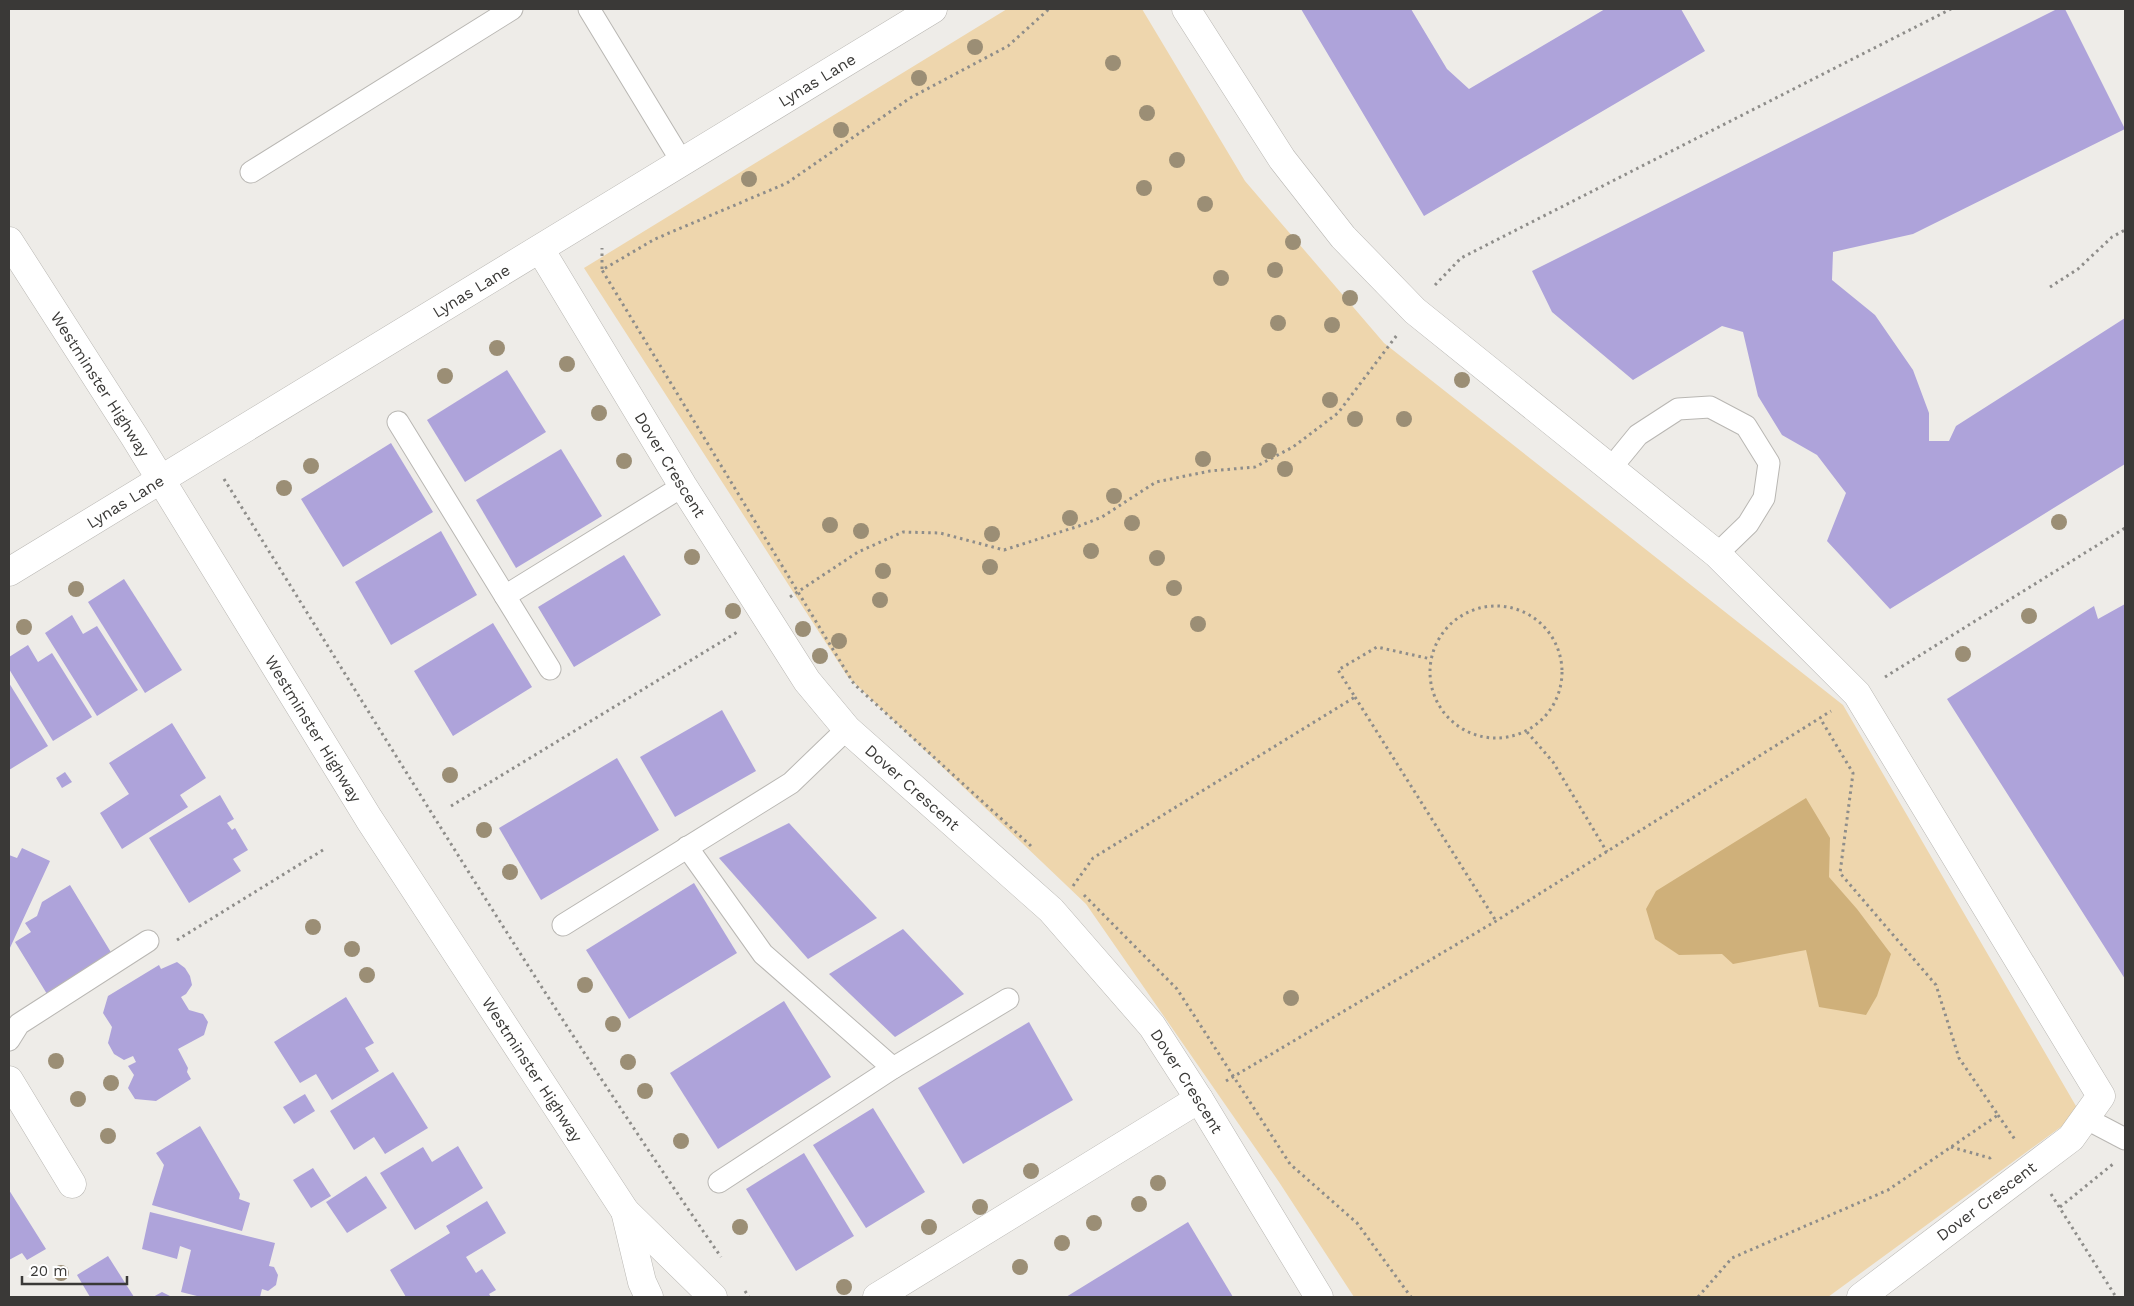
<svg xmlns="http://www.w3.org/2000/svg" width="2134" height="1306" font-family="'Work Sans',sans-serif">
  <style>
    .green { fill: #eed6ad }
    .forest { fill: #cfb07a }
    .building { fill: #aea3da }
    .lines { fill: none; stroke-linecap: round; stroke-linejoin: round }
    .service-casing { stroke: #b9b7b3; stroke-width: 23 }
    .pedestrian-casing { stroke: #b9b7b3; stroke-width: 29 }
    .minor-casing { stroke: #b9b7b3; stroke-width: 29 }
    .secondary-casing { stroke: #b9b7b3; stroke-width: 29 }
    .path { stroke: #8e8d8a; stroke-width: 3; stroke-dasharray: 2.5 4; stroke-linecap: butt }
    .service { stroke: #fff; stroke-width: 21 }
    .pedestrian { stroke: #fff; stroke-width: 28 }
    .minor { stroke: #fff; stroke-width: 28 }
    .secondary { stroke: #fff; stroke-width: 28 }
    .tree { fill: #9b8e75 }
    .labels { text-anchor: middle; stroke-width: 5; stroke-linejoin: round; paint-order: stroke }
    .street-label { font-size: 16px; fill: #3a3937; stroke: #fff }
  </style>
  <rect width="100%" height="100%" fill="#eeece8"/>
  <path class="green" d="M1007,9H1142L1245,181L1384,343L1843,705L2080,1113L1828,1297H1354L1279,1182L1086,904L848,677L584,268Z"/>
  <path class="forest" d="M1806,798L1830,838L1829,877L1857,909L1891,954L1877,996L1866,1015L1819,1007L1806,950L1733,964L1722,954L1679,955L1655,939L1646,909L1656,891Z"/>
  <g class="building">
    <path d="M1301,9H1411L1447,69L1469,89L1605,9H1681L1705,51L1424,216Z"/>
    <path d="M2057,9H2065L2125,129L1913,234L1833,252L1832,280L1875,315L1913,370L1929,413V441H1949L1956,426L2125,318V464L1890,609L1827,541L1846,493L1817,455L1782,435L1758,396L1743,332L1722,326L1633,380L1552,312L1532,271Z"/>
    <path d="M507,370L546,432L465,482L427,420Z"/>
    <path d="M391,443L433,512L343,567L301,499Z"/>
    <path d="M561,449L602,516L516,568L476,500Z"/>
    <path d="M441,531L477,595L391,645L355,582Z"/>
    <path d="M624,555L661,615L574,667L538,607Z"/>
    <path d="M124,579L182,670L145,693L88,602Z"/>
    <path d="M2125,604V979L1947,699L2094,606L2098,619Z"/>
    <path d="M72,615L83,634L97,626L138,690L97,716L45,633Z"/>
    <path d="M493,623L532,687L453,736L414,671Z"/>
    <path d="M28,645L38,662L52,653L92,717L53,741L9,669V657Z"/>
    <path d="M9,683L48,746L9,770Z"/>
    <path d="M722,710L756,771L675,817L640,757Z"/>
    <path d="M172,723L206,778L180,795L188,807L122,849L100,813L129,794L109,763Z"/>
    <path d="M617,758L659,830L541,900L499,828Z"/>
    <path d="M65,772L72,782L62,788L56,778Z"/>
    <path d="M220,795L234,819L227,823L232,830L235,828L248,850L233,859L241,871L189,903L149,838Z"/>
    <path d="M789,823L877,918L808,959L719,858Z"/>
    <path d="M22,848L50,861L9,950V855L17,858Z"/>
    <path d="M694,883L737,953L629,1019L586,950Z"/>
    <path d="M70,885L112,954L47,994L15,942L31,932L25,923L37,916L42,902Z"/>
    <path d="M903,929L964,994L895,1037L829,974Z"/>
    <path d="M177,962L185,968L190,976L192,985L186,994L181,997L189,1010L203,1014L208,1022L204,1035L178,1049L188,1068L187,1072L191,1079L156,1101L135,1099L128,1088L134,1075L128,1066L136,1062L133,1056L124,1060L114,1054L108,1043L112,1027L103,1013L108,996L159,965L161,969Z"/>
    <path d="M346,997L374,1043L365,1048L379,1071L332,1100L316,1074L300,1083L274,1042Z"/>
    <path d="M784,1001L831,1077L718,1149L670,1073Z"/>
    <path d="M1029,1022L1073,1100L963,1164L918,1088Z"/>
    <path d="M393,1072L428,1128L385,1154L374,1137L354,1150L330,1111Z"/>
    <path d="M305,1094L315,1111L294,1124L283,1107Z"/>
    <path d="M873,1108L925,1192L866,1228L813,1145Z"/>
    <path d="M200,1126L240,1194L239,1199L250,1203L242,1231L152,1205L164,1165L156,1153Z"/>
    <path d="M458,1146L483,1188L415,1230L380,1173L423,1147L432,1162Z"/>
    <path d="M804,1153L854,1236L796,1271L746,1189Z"/>
    <path d="M313,1168L331,1196L311,1208L293,1180Z"/>
    <path d="M366,1176L387,1208L347,1233L326,1202Z"/>
    <path d="M9,1190L46,1249L27,1260L22,1253L9,1260Z"/>
    <path d="M487,1201L506,1233L466,1257L476,1273L482,1269L496,1290L489,1294L491,1297H406L390,1270L450,1233L446,1226Z"/>
    <path d="M150,1212L275,1243L269,1266L274,1267L278,1275L276,1285L268,1291L262,1289L260,1297H201L181,1292L191,1250L180,1246L177,1259L142,1249Z"/>
    <path d="M1188,1222L1233,1297H1066Z"/>
    <path d="M108,1256L134,1297H90L77,1275Z"/>
    <path d="M162,1292L172,1297H153Z"/>
  </g>
  <g class="lines">
    <g class="service-casing">
      <g id="service">
        <path d="M589,9L682,162"/>
        <path d="M251,172L512,9"/>
        <path d="M398,422L505,596L683,486"/>
        <path d="M1611,468L1638,435L1678,409L1710,407L1746,426L1769,463L1764,498L1748,524L1717,554"/>
        <path d="M505,596L550,669"/>
        <path d="M687,847L763,954L893,1068L719,1182"/>
        <path d="M563,925L791,783L847,729"/>
        <path d="M9,1040L19,1024L148,941"/>
        <path d="M893,1068L1008,999"/>
        <path d="M2085,1118L2125,1139"/>
      </g>
    </g>
    <g class="pedestrian-casing">
      <path id="pedestrian" d="M877,1297L1199,1099"/>
    </g>
    <g class="minor-casing">
      <g id="minor">
        <path d="M1186,9L1282,159L1343,237L1415,311L1717,554L1857,694L2101,1096L2071,1138L1861,1297"/>
        <path id="s1" d="M540,249L683,486L807,681L847,729L1051,910L1152,1026L1199,1099L1319,1297"/>
        <path id="s2" d="M9,572L933,9"/>
        <path d="M9,1080L72,1184"/>
      </g>
    </g>
    <g class="secondary-casing">
      <g id="secondary">
        <path id="s3" d="M9,241L134,436L369,819L625,1211L713,1297"/>
        <path d="M625,1211L642,1282L649,1297"/>
      </g>
    </g>
    <g class="path">
      <path d="M602,269V248"/>
      <path d="M1435,285L1461,258L1951,9"/>
      <path d="M2050,287L2078,269L2112,237L2125,230"/>
      <path d="M224,479C387,740 546,1004 721,1257"/>
      <path d="M790,597L858,552L903,532L940,533L1004,550L1079,526L1102,517L1156,482L1210,471L1255,467L1293,447L1338,413L1397,335"/>
      <circle cx="1496" cy="672" r="66"/>
      <path d="M1885,677L2125,528"/>
      <path d="M1355,697L1496,921"/>
      <path d="M1527,732L1553,762L1607,852"/>
      <path d="M451,806L739,631"/>
      <path d="M1031,846L854,684L602,270L655,239L787,183L910,98L1008,46L1049,9"/>
      <path d="M1073,886L1093,858L1355,697L1338,670L1377,647L1431,659"/>
      <path d="M1084,895L1177,989L1290,1164L1357,1223L1411,1297"/>
      <path d="M177,940L323,850"/>
      <path d="M1226,1081L1496,921L1831,711"/>
      <path d="M1998,1115L2016,1141"/>
      <path d="M1951,1147L1990,1158L1992,1156"/>
      <path d="M2051,1194L2116,1297"/>
      <path d="M2060,1207L2113,1164"/>
      <path d="M745,1291L749,1297"/>
      <path d="M1698,1297L1732,1258L1888,1190L1998,1115L1959,1058L1936,985L1840,873L1853,773L1820,718"/>
    </g>
    <use href="#service" class="service"/>
    <use href="#pedestrian" class="pedestrian"/>
    <use href="#minor" class="minor"/>
    <use href="#secondary" class="secondary"/>
  </g>
  <g class="tree">
    <circle cx="975" cy="47" r="8"/>
    <circle cx="1113" cy="63" r="8"/>
    <circle cx="919" cy="78" r="8"/>
    <circle cx="1147" cy="113" r="8"/>
    <circle cx="841" cy="130" r="8"/>
    <circle cx="1177" cy="160" r="8"/>
    <circle cx="749" cy="179" r="8"/>
    <circle cx="1144" cy="188" r="8"/>
    <circle cx="1205" cy="204" r="8"/>
    <circle cx="1293" cy="242" r="8"/>
    <circle cx="1275" cy="270" r="8"/>
    <circle cx="1221" cy="278" r="8"/>
    <circle cx="1350" cy="298" r="8"/>
    <circle cx="1278" cy="323" r="8"/>
    <circle cx="1332" cy="325" r="8"/>
    <circle cx="497" cy="348" r="8"/>
    <circle cx="567" cy="364" r="8"/>
    <circle cx="445" cy="376" r="8"/>
    <circle cx="1462" cy="380" r="8"/>
    <circle cx="1330" cy="400" r="8"/>
    <circle cx="599" cy="413" r="8"/>
    <circle cx="1355" cy="419" r="8"/>
    <circle cx="1404" cy="419" r="8"/>
    <circle cx="1269" cy="451" r="8"/>
    <circle cx="1203" cy="459" r="8"/>
    <circle cx="624" cy="461" r="8"/>
    <circle cx="311" cy="466" r="8"/>
    <circle cx="1285" cy="469" r="8"/>
    <circle cx="284" cy="488" r="8"/>
    <circle cx="1114" cy="496" r="8"/>
    <circle cx="1070" cy="518" r="8"/>
    <circle cx="2059" cy="522" r="8"/>
    <circle cx="1132" cy="523" r="8"/>
    <circle cx="830" cy="525" r="8"/>
    <circle cx="861" cy="531" r="8"/>
    <circle cx="992" cy="534" r="8"/>
    <circle cx="1091" cy="551" r="8"/>
    <circle cx="692" cy="557" r="8"/>
    <circle cx="1157" cy="558" r="8"/>
    <circle cx="990" cy="567" r="8"/>
    <circle cx="883" cy="571" r="8"/>
    <circle cx="1174" cy="588" r="8"/>
    <circle cx="76" cy="589" r="8"/>
    <circle cx="880" cy="600" r="8"/>
    <circle cx="733" cy="611" r="8"/>
    <circle cx="2029" cy="616" r="8"/>
    <circle cx="1198" cy="624" r="8"/>
    <circle cx="24" cy="627" r="8"/>
    <circle cx="803" cy="629" r="8"/>
    <circle cx="839" cy="641" r="8"/>
    <circle cx="1963" cy="654" r="8"/>
    <circle cx="820" cy="656" r="8"/>
    <circle cx="450" cy="775" r="8"/>
    <circle cx="484" cy="830" r="8"/>
    <circle cx="510" cy="872" r="8"/>
    <circle cx="313" cy="927" r="8"/>
    <circle cx="352" cy="949" r="8"/>
    <circle cx="367" cy="975" r="8"/>
    <circle cx="585" cy="985" r="8"/>
    <circle cx="1291" cy="998" r="8"/>
    <circle cx="613" cy="1024" r="8"/>
    <circle cx="56" cy="1061" r="8"/>
    <circle cx="628" cy="1062" r="8"/>
    <circle cx="111" cy="1083" r="8"/>
    <circle cx="645" cy="1091" r="8"/>
    <circle cx="78" cy="1099" r="8"/>
    <circle cx="108" cy="1136" r="8"/>
    <circle cx="681" cy="1141" r="8"/>
    <circle cx="1031" cy="1171" r="8"/>
    <circle cx="1158" cy="1183" r="8"/>
    <circle cx="1139" cy="1204" r="8"/>
    <circle cx="980" cy="1207" r="8"/>
    <circle cx="1094" cy="1223" r="8"/>
    <circle cx="740" cy="1227" r="8"/>
    <circle cx="929" cy="1227" r="8"/>
    <circle cx="1062" cy="1243" r="8"/>
    <circle cx="1020" cy="1267" r="8"/>
    <circle cx="61" cy="1273" r="8"/>
    <circle cx="844" cy="1287" r="8"/>
  </g>
  <g class="labels">
    <g class="street-label">
      <text dy="6" stroke="none"><textPath href="#s2" startOffset="946">Lynas Lane</textPath></text>
      <text dy="6" stroke="none"><textPath href="#s2" startOffset="541">Lynas Lane</textPath></text>
      <text dy="6" stroke="none"><textPath href="#s3" startOffset="170">Westminster Highway</textPath></text>
      <text dy="6" stroke="none"><textPath href="#s1" startOffset="252">Dover Crescent</textPath></text>
      <text dy="6" stroke="none"><textPath href="#s2" startOffset="136">Lynas Lane</textPath></text>
      <text dy="6" stroke="none"><textPath href="#s3" startOffset="575">Westminster Highway</textPath></text>
      <text dy="6" stroke="none"><textPath href="#s1" startOffset="658">Dover Crescent</textPath></text>
      <text dy="6" stroke="none"><textPath href="#s3" startOffset="980">Westminster Highway</textPath></text>
      <text dy="6" stroke="none"><textPath href="#s1" startOffset="1062">Dover Crescent</textPath></text>
      <text transform="translate(1986 1201) rotate(-37)" y="6">Dover Crescent</text>
    </g>
  </g>
  <rect width="2134" height="1306" fill="none" stroke="#3a3937" stroke-width="20"/>
  <path d="M22 1276v8h105v-8" fill="none" stroke="#3a3937" stroke-width="2.5"/>
  <text x="30" y="1276" font-size="15" fill="#3a3937" stroke="#ffffff" stroke-width="4" paint-order="stroke">20 m</text>
</svg>
